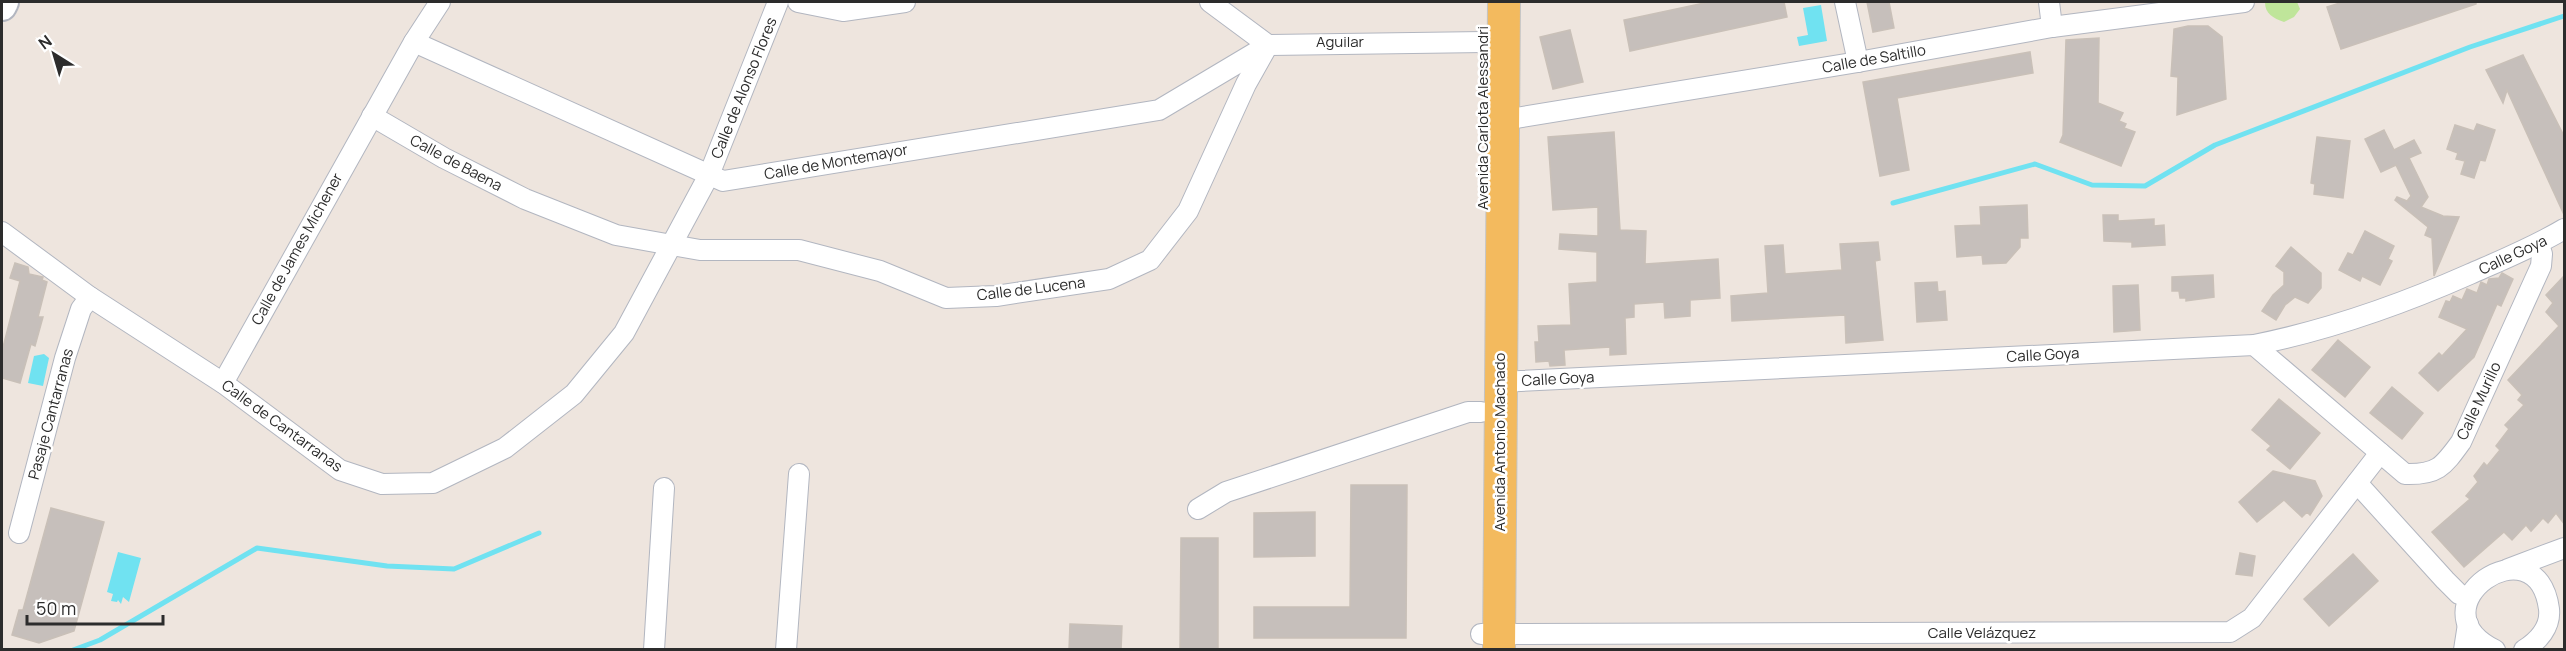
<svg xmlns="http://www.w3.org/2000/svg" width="2566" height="651" font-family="Manrope,sans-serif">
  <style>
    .green { fill: #bfe59a }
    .water { fill: #70e2f1 }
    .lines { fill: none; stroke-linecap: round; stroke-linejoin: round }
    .stream { stroke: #70e2f1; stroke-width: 5 }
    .building { fill: #c6bfbb; stroke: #c9c0b8; stroke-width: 1.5 }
    .minor-casing { stroke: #b2b6c0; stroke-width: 22 }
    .secondary-casing { stroke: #b2b6c0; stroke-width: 32 }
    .primary-casing { stroke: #c4c4c4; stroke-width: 34 }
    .minor { stroke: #fff; stroke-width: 20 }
    .secondary { stroke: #fff; stroke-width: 28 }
    .primary { stroke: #f3ba5e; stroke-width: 32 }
    .labels { text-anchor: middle; stroke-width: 5; stroke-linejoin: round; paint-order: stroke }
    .street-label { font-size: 15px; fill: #2c2c2c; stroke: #fff }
  </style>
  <rect width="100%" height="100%" fill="#eee5de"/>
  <path class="green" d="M2265,2H2297L2300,9L2294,17L2284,22C2273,18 2265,14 2265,2Z"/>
  <g class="water">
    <path d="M1821,5L1827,41L1799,46L1797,37L1808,35L1803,8Z"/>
    <path d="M44,354L49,358L43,386L28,383L34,356Z"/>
    <path d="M118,552L141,558L129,602L123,597L121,604L118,600L117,602L111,601L113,594L107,592Z"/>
  </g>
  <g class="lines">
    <g class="stream">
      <path d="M1893,203L2035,164L2092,185L2145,186L2215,145L2470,47L2564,16"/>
      <path d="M73,650L100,640L257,548L387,566L454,569L539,533"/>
    </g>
  </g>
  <g class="building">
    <path d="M1709,2H1784L1787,17L1630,51L1624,20Z"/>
    <path d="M1867,2H1889L1894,28L1873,32Z"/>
    <path d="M2343,2H2476V4L2341,49L2327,7Z"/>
    <path d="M2188,26H2208L2222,37L2226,99L2177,115L2178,77L2171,76L2174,29Z"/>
    <path d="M1570,30L1583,82L1553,89L1540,37Z"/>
    <path d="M2099,38L2098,103L2123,113L2119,121L2126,124L2124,128L2135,132L2121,166L2060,142L2063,135L2066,40Z"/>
    <path d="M2030,52L2033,73L1897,98L1909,170L1880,176L1863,82Z"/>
    <path d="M2523,55L2565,138V217L2507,90L2503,103L2486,70Z"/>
    <path d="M2477,124L2495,130L2485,161L2480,160L2474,178L2461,174L2465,161L2456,159L2458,153L2447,149L2455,125L2474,131Z"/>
    <path d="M2384,130L2394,150L2414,140L2421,153L2409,158L2428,197L2421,207L2443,216L2459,217L2434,276L2432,238L2425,235L2428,227L2395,200L2397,197L2407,201L2411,196L2396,165L2381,172L2365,139Z"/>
    <path d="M1614,132L1620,230L1646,231L1645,264L1718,259L1720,298L1690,300V316L1665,318L1664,302L1634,304V317L1625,318L1626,354L1610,355V347L1564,350L1565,365L1550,366L1549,361L1536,362L1535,342H1539L1538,326L1571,325L1569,284L1597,282V252L1559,249L1560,234L1598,236V207L1553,210L1548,137Z"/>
    <path d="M2317,137L2350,141L2343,198L2314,194L2315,184L2311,183Z"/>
    <path d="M2027,205L2028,238H2020V247L2006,263L1983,264L1982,255L1957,257L1955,226L1981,225L1980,207Z"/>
    <path d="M2103,215H2118V221L2154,219V226L2164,225L2165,245L2132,247V242L2104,241Z"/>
    <path d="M2365,231L2394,246L2388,259L2392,261L2380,285L2362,276L2360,281L2339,270L2348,253L2353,255Z"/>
    <path d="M1878,242L1880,260L1875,261L1883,340L1846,343L1845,315L1732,321L1731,296L1768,293L1765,246L1783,245L1785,274L1842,270L1840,244Z"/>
    <path d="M2291,247L2321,273V288L2308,303L2295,297L2285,305L2276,320L2262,311L2273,295L2284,285V272L2276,266Z"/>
    <path d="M15,263L28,267L29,274L43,277L42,280L47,282L38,317H43L35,346L31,344L20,383L2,378V351L20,281L10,278Z"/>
    <path d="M2502,273L2513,279L2501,306L2497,304L2474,357L2438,391L2419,373L2439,353L2442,356L2467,329L2439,317L2446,301L2450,302L2453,296L2462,300L2467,289L2477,293L2481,282L2487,285L2489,279L2499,278Z"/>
    <path d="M2213,275L2214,297L2186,301V298H2180L2179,291H2172V277Z"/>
    <path d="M2565,275V525L2556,513L2548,523L2543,518L2531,531L2526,525L2512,540L2504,532L2464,567L2432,532L2470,499L2466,496L2478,482L2474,476L2484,463L2487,466L2500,450L2496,446L2509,429L2505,425L2524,405L2518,400L2522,395L2508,380L2559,326L2546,312L2553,303L2546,295Z"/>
    <path d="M1937,282L1938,292L1945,291L1947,320L1917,322L1915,283Z"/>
    <path d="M2138,285L2140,330L2114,332L2113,286Z"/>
    <path d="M2338,340L2370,367L2345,397L2312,370Z"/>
    <path d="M2392,387L2423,413L2402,439L2370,413Z"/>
    <path d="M2279,399L2320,433L2290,469L2267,450L2271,446L2252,430Z"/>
    <path d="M2273,471L2315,481L2322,496L2310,515L2307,512L2302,517L2284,500L2257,522L2239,502Z"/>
    <path d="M1351,485H1407L1406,638H1254V607H1350Z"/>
    <path d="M51,508L104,522L74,631L39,643L12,635L19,610H23Z"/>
    <path d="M1315,512V556L1254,557V513Z"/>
    <path d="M1181,538H1218V650H1180Z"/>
    <path d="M2240,553L2255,556L2252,576L2236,574Z"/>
    <path d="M2353,554L2378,581L2329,626L2304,599Z"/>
    <path d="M1070,624L1122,626L1121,650H1069Z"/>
  </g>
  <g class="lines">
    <g class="minor-casing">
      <g id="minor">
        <path d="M798,2L843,11L905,2"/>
        <path d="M1210,2L1268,45L1484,42"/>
        <path d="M1845,2L1858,62"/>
        <path d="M2049,2L2052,27"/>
        <path d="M414,42L723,181L1159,110L1268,45"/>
        <path d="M372,116L444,158L525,199L616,235L700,250H799L880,271L946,298L996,296L1109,279L1150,260L1188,211L1246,84L1268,45"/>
        <path d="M1504,120L1858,62L2052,27L2244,2"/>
        <path d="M2,232L90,297L223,383L340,470L382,484L433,483L505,448L574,394L624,333L709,175L778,2"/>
        <path d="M2254,345L2405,474C2437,475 2443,467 2461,442L2541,266L2542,254L2539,245"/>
        <path d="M1500,382L2254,345C2329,330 2400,305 2470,274C2502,260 2534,247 2564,229"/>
        <path d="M223,383L414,42L440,2"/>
        <path d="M2357,483L2445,580L2459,594L2469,597"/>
        <path d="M1198,509L1226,492L1468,412H1481"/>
        <path d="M19,533L65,358L81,309L90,297"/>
        <path d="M2508,569L2564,548"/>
        <path d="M1481,634L2230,632L2252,618L2380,453"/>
        <path d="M654,650L664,488"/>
        <path d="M786,650L799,474"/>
        <path d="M2464,650L2468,624"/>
        <path d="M2495,650C2409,607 2537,518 2549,609C2551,627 2538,641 2524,650"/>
      </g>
    </g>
    <g class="secondary-casing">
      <path id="secondary" d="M2,6L4,2"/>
    </g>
    <g class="primary-casing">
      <path id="primary" d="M1499,650L1504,2"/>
    </g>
    <use href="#minor" class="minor"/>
    <use href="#secondary" class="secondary"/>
    <use href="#primary" class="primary"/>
  </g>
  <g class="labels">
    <g class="street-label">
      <text x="1340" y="47">Aguilar</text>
      <text transform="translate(1874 59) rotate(-10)" y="5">Calle de Saltillo</text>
      <text transform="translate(744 88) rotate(-68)" y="5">Calle de Alonso Flores</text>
      <text transform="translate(1483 118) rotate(-90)" y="5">Avenida Carlota Alessandri</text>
      <text transform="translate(836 162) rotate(-10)" y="5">Calle de Montemayor</text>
      <text transform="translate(456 163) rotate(28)" y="5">Calle de Baena</text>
      <text transform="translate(297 249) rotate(-61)" y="5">Calle de James Michener</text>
      <text transform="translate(2513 255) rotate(-25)" y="5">Calle Goya</text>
      <text transform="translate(1031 289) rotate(-7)" y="5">Calle de Lucena</text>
      <text transform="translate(2043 355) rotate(-3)" y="5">Calle Goya</text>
      <text transform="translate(1558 379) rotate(-3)" y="5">Calle Goya</text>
      <text transform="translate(2479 401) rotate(-65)" y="5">Calle Murillo</text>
      <text transform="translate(51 414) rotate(-75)" y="5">Pasaje Cantarranas</text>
      <text transform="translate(282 426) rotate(36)" y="5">Calle de Cantarranas</text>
      <text transform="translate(1500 442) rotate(-90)" y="5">Avenida Antonio Machado</text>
      <text x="1982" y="638">Calle Velázquez</text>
    </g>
  </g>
  <rect width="2566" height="651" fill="none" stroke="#2c2c2c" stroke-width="6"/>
  <g transform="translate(54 54) rotate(323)" stroke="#ffffff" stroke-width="4.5" paint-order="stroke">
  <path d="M0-4.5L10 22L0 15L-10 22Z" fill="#2c2c2c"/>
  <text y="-9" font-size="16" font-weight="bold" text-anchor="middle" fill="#2c2c2c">N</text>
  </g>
  <path d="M27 615v9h136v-9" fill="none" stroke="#2c2c2c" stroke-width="3"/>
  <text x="36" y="615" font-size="18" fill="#2c2c2c" stroke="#ffffff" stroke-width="4.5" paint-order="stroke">50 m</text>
</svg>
